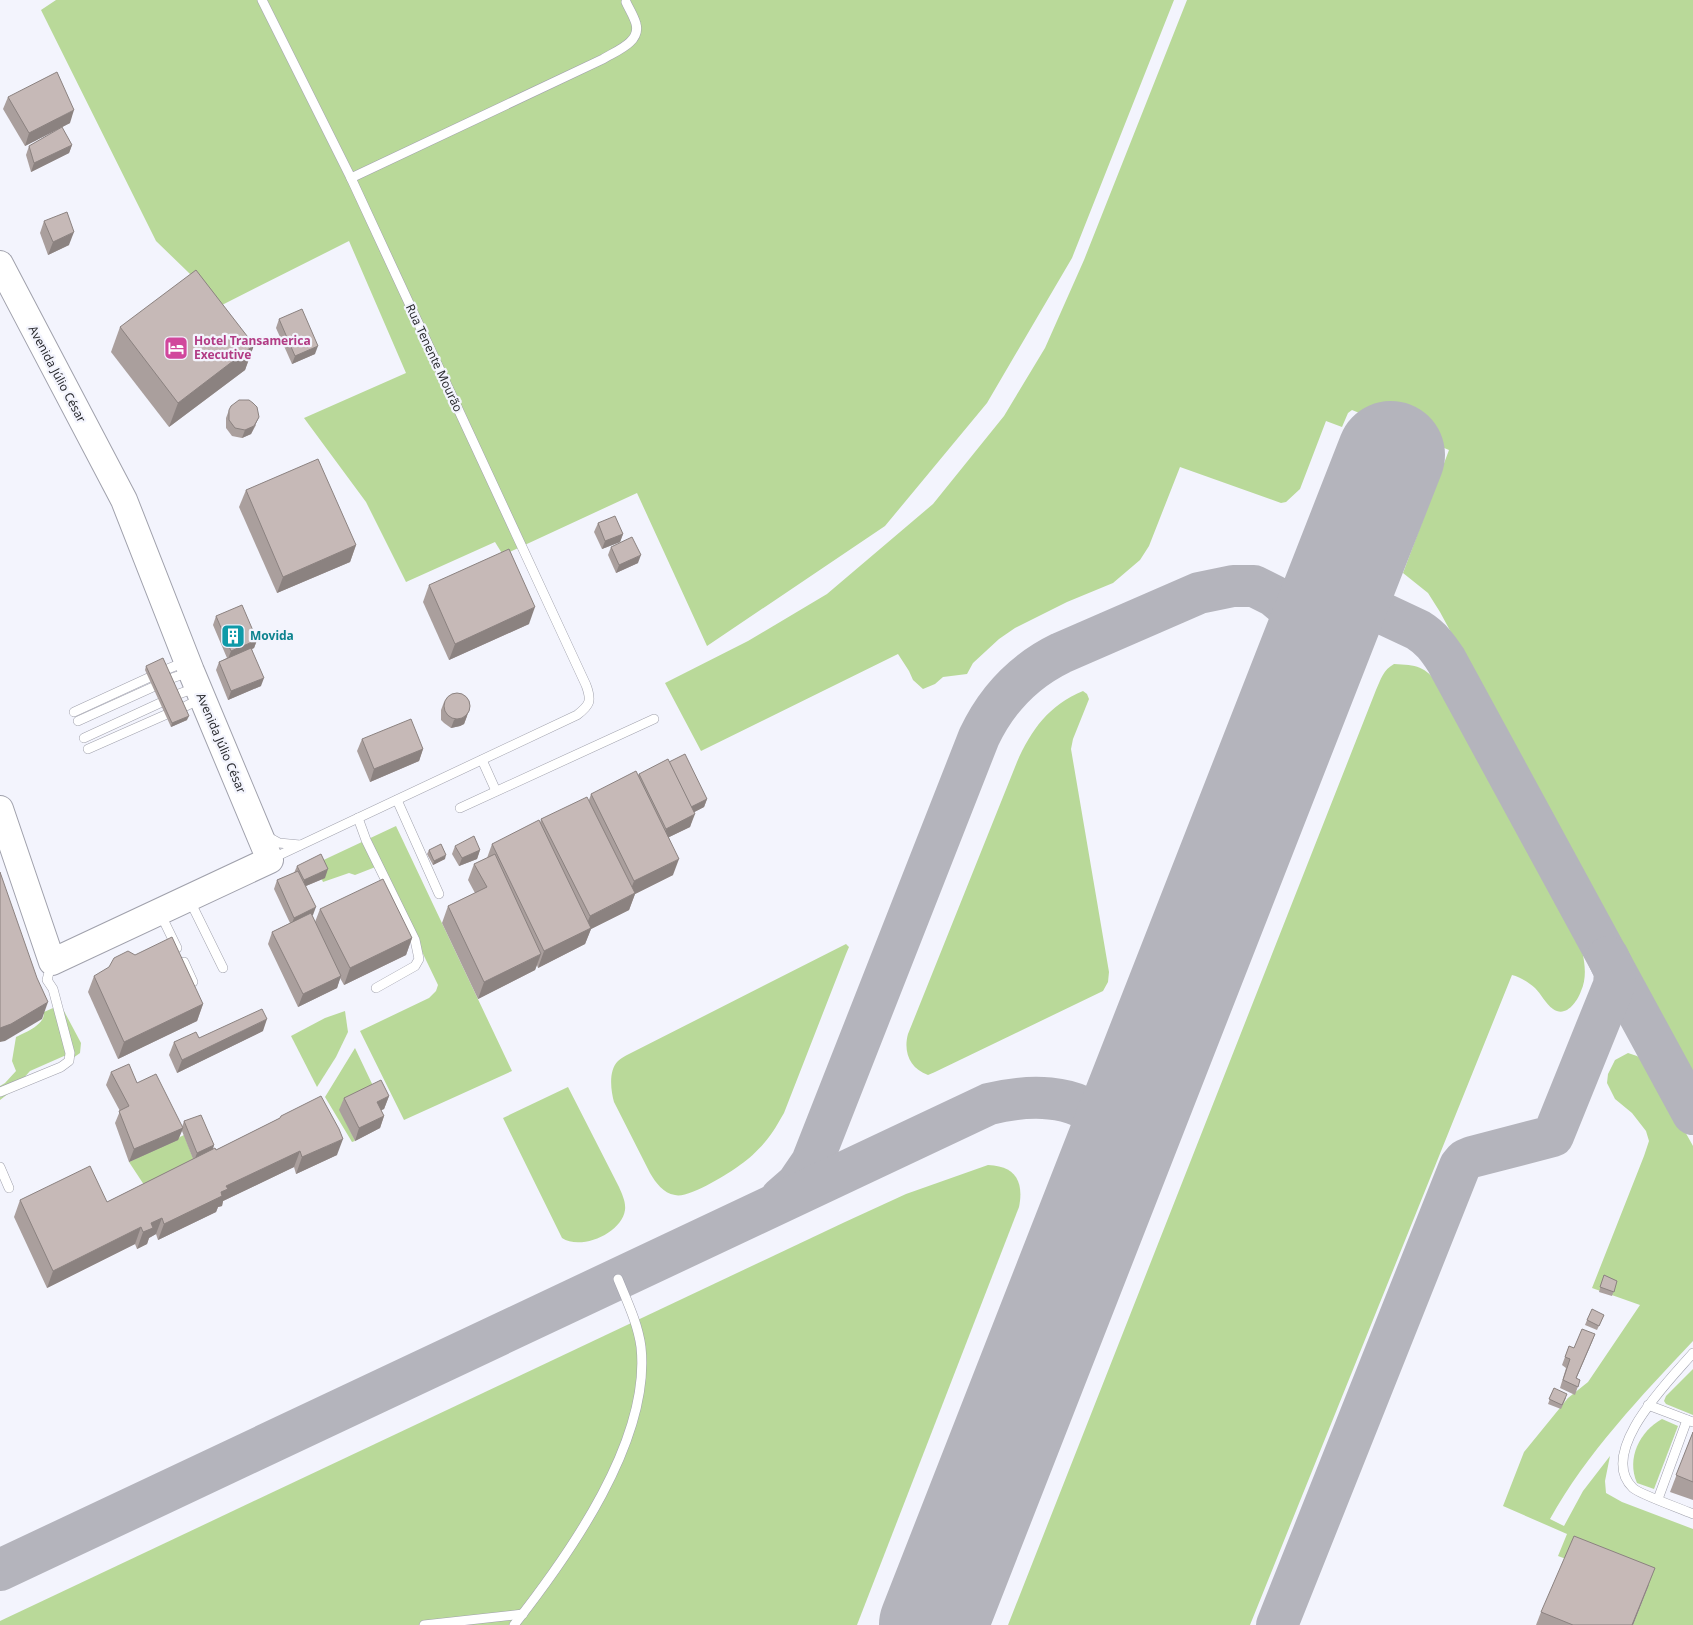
<svg xmlns="http://www.w3.org/2000/svg" width="1693" height="1625" font-family="'Noto Sans',sans-serif">
  <style>
    .green { fill: #b9d999 }
    .lines { fill: none; stroke-linecap: round; stroke-linejoin: round }
    .taxiway { stroke: #b4b4bc; stroke-width: 42 }
    .runway { stroke: #b4b4bc; stroke-width: 108 }
    .lane-casing { stroke: #a0a1ac; stroke-width: 10 }
    .secondary-casing { stroke: #a0a1ac; stroke-width: 28 }
    .lane { stroke: #fff; stroke-width: 9 }
    .secondary { stroke: #fff; stroke-width: 26 }
    .wall { fill: #aa9f9d }
    .shaded-wall { fill: #8b8280 }
    .building { fill: #c6b9b7; stroke: #8b8280 }
    .labels { text-anchor: middle; stroke-width: 4.5; stroke-linejoin: round; paint-order: stroke }
    .hotel-label { font-size: 12px; font-weight: bold; fill: #b23c85; stroke: #f3f4fd; text-anchor: start }
    .street-label { font-size: 12px; fill: #292a2e; stroke: #f3f4fd }
    .culture-label { font-size: 12px; font-weight: bold; fill: #0d838f; stroke: #f3f4fd; text-anchor: start }
  </style>
  <rect width="100%" height="100%" fill="#f3f4fd"/>
  <g class="green">
    <path d="M56,0H1174L1072,258L987,403L885,526L707,646L637,493L503,555L495,542L406,582L366,502L304,418L406,373L349,241L222,305L156,241L41,10Z"/>
    <path d="M1187,0H1693V1076L1648,997L1440,612L1428,593L1403,573L1449,450L1352,410L1348,413L1342,427L1326,421L1300,489L1286,502L1281,503L1180,467L1149,546L1140,560L1113,583L1067,602L1015,628L999,639L973,663L967,674L943,677L935,684L923,689L913,680L909,671L898,654L701,751L665,683L748,641L827,594L933,504L1004,416L1045,348L1084,260Z"/>
    <path d="M1394,664C1416,665 1426,666 1438,685L1577,934C1583,951 1589,974 1581,991C1577,1002 1566,1018 1553,1009C1546,1004 1541,994 1535,988C1528,982 1520,977 1512,975L1250,1625H1008L1376,690C1381,679 1383,670 1394,664Z"/>
    <path d="M1083,691L1087,694L1089,699L1073,739L1071,749L1109,972L1108,982L1103,991L935,1072L928,1075C910,1069 903,1052 908,1034L1017,762C1031,730 1049,705 1083,691Z"/>
    <path d="M396,826L512,1071L404,1120L360,1031L429,998L436,991L438,985L387,879L378,866L355,875L349,873L323,882L315,864Z"/>
    <path d="M846,944L849,947L846,954L784,1113C778,1123 773,1133 765,1142C758,1150 749,1159 740,1165C728,1174 688,1199 675,1195C663,1193 656,1183 650,1173L614,1102C611,1091 608,1071 618,1061C621,1058 625,1056 629,1054Z"/>
    <path d="M53,1008L64,1011L81,1043L80,1053L73,1058L64,1056L30,1071L13,1090L0,1100V1086L5,1083L16,1071L12,1061L16,1037C26,1032 45,1025 44,1012Z"/>
    <path d="M345,1011L348,1032L336,1057L317,1087L291,1036L325,1018Z"/>
    <path d="M355,1048L375,1090L340,1110L355,1141L352,1142L325,1097Z"/>
    <path d="M1628,1053L1637,1056L1647,1063L1693,1146V1341C1642,1395 1586,1454 1550,1519L1564,1526L1583,1491L1610,1456L1605,1481L1606,1493L1622,1502L1693,1529V1625H1633L1647,1589L1558,1556L1567,1534L1503,1506L1524,1452L1568,1398L1588,1382L1640,1305L1592,1288L1644,1156L1649,1141L1646,1131L1632,1113L1615,1099L1607,1083L1608,1074L1615,1060Z"/>
    <path d="M568,1087L619,1187C622,1194 626,1202 625,1210C622,1233 581,1251 562,1238L503,1118Z"/>
    <path d="M184,1135L194,1161L150,1194L129,1162Z"/>
    <path d="M988,1165C1016,1166 1024,1182 1019,1207L857,1625H0V1621L845,1222L906,1194Z"/>
    <path d="M1693,1369V1415L1666,1404L1664,1401L1666,1396Z"/>
    <path d="M1662,1419L1678,1426L1654,1489L1637,1483C1626,1458 1640,1431 1662,1419Z"/>
  </g>
  <g class="lines">
    <g class="taxiway">
      <path d="M1337,592L1418,630C1431,638 1438,648 1446,660L1693,1114"/>
      <path d="M781,1198L797,1184L812,1162L979,737C997,699 1024,671 1061,653L1199,593L1233,586H1254L1274,596L1286,606L1296,621L1303,641L1304,662L1301,684"/>
      <path d="M0,1570L989,1104C1026,1095 1076,1092 1104,1123C1111,1130 1115,1141 1118,1150"/>
      <path d="M1277,1625L1460,1166L1465,1160L1472,1157L1553,1136L1614,985L1615,972L1608,957"/>
    </g>
    <path class="runway" d="M933,1625L1391,455"/>
    <g class="lane-casing">
      <g id="lane">
        <path d="M262,0L351,178L586,685C592,701 590,705 577,715L271,859"/>
        <path d="M351,178L603,59C616,51 641,42 636,24C634,16 629,9 626,2"/>
        <path d="M165,670L185,662"/>
        <path d="M169,679L190,672"/>
        <path d="M176,695L195,688"/>
        <path d="M182,708L200,699"/>
        <path d="M74,712L148,678"/>
        <path d="M78,721L153,687"/>
        <path d="M84,738L160,703"/>
        <path d="M88,749L165,715"/>
        <path d="M482,760L496,791"/>
        <path d="M397,800L439,894"/>
        <path d="M460,808L654,719"/>
        <path d="M358,818L366,840L415,940L419,959L415,966L376,988"/>
        <path d="M268,837L279,843L300,845"/>
        <path d="M189,899L223,968"/>
        <path d="M161,915L177,948"/>
        <path d="M184,962L193,982"/>
        <path d="M0,1092L61,1067L69,1061L70,1053L53,989L47,980L51,965"/>
        <path d="M0,1167L9,1188"/>
        <path d="M1693,1353C1670,1380 1596,1452 1633,1488C1639,1494 1682,1509 1693,1514"/>
        <path d="M1648,1405L1693,1422"/>
        <path d="M1658,1499L1687,1420"/>
        <path d="M424,1625L523,1614"/>
        <path d="M514,1625C569,1555 651,1440 641,1347C638,1324 627,1301 618,1279"/>
      </g>
    </g>
    <g class="secondary-casing">
      <path id="secondary" d="M0,264L124,500L191,671L270,860L52,962L0,809"/>
    </g>
    <use href="#lane" class="lane"/>
    <use href="#secondary" class="secondary"/>
  </g>
  <g class="wall">
    <path d="M8,97L70,123L25,146L3,109Z"/>
    <path d="M72,145L69,153L31,172L26,155L29,146Z"/>
    <path d="M44,221L69,245L48,255L40,233Z"/>
    <path d="M279,319L315,354L292,364L276,328Z"/>
    <path d="M120,327L254,345L245,370L169,427L111,352Z"/>
    <path d="M229,410L256,425L251,434L242,438L232,436L226,428V418Z"/>
    <path d="M246,490L356,545L350,562L277,593L239,507Z"/>
    <path d="M598,523L623,534L620,542L602,549L594,532Z"/>
    <path d="M611,547L638,563L616,573L608,555Z"/>
    <path d="M429,585L529,624L449,660L423,602Z"/>
    <path d="M216,616L257,640L254,648L252,649L261,686L228,700L216,670L219,662L227,658L213,625Z"/>
    <path d="M146,666L187,720L171,727L145,670Z"/>
    <path d="M444,702L467,716L464,724L460,726L451,728L444,723L441,720V710Z"/>
    <path d="M362,739L423,749L419,761L370,782L357,751Z"/>
    <path d="M669,762L707,799L704,807L694,812L690,827L669,837L673,875L635,894L629,910L591,929L585,944L538,968L537,965L535,970L478,999L442,923L448,906L475,893L468,880L474,864L487,858L492,844L540,823L541,819L589,800L591,794Z"/>
    <path d="M455,846L480,850L477,859L459,866L452,854Z"/>
    <path d="M429,850L445,859L433,865L427,854Z"/>
    <path d="M297,866L325,878L306,886L312,916L315,922L320,909L412,938L406,955L344,985L340,978L337,988L298,1007L268,944L272,932L290,923L274,889L277,880L294,873Z"/>
    <path d="M94,976L203,1004L197,1021L118,1059L88,992Z"/>
    <path d="M263,1031L177,1073L169,1055L174,1042L199,1038Z"/>
    <path d="M111,1072L137,1083L182,1127L184,1121L214,1145L213,1149L216,1150L280,1118L337,1155L296,1174L294,1167L223,1201L222,1206L218,1207L216,1212L158,1240L156,1234L149,1238L147,1244L137,1249L135,1244L47,1288L14,1217L20,1200L107,1202L193,1159L182,1131L178,1140L129,1162L115,1123L120,1111L106,1085Z"/>
    <path d="M389,1096L384,1109L381,1110L384,1116L380,1128L355,1141L339,1110L344,1098Z"/>
    <path d="M1604,1275L1617,1281L1612,1296L1599,1292Z"/>
    <path d="M1604,1315L1597,1330L1585,1325L1587,1320Z"/>
    <path d="M1595,1334L1576,1378L1580,1380L1575,1395L1560,1388L1566,1368L1562,1365L1569,1346L1574,1348Z"/>
    <path d="M1554,1388L1566,1398L1561,1409L1548,1404Z"/>
    <path d="M1693,1432V1500L1670,1492Z"/>
    <path d="M1649,1585L1633,1625H1536L1541,1612Z"/>
  </g>
  <g class="shaded-wall">
    <path d="M74,110L70,123L25,146L29,133Z"/>
    <path d="M72,145L69,153L31,172L34,163Z"/>
    <path d="M74,232L69,245L48,255L53,242Z"/>
    <path d="M254,345L245,370L169,427L178,403Z"/>
    <path d="M318,346L315,354L292,364L295,356Z"/>
    <path d="M259,417L251,434L242,438L245,430Z"/>
    <path d="M623,534L620,542L602,549L605,541Z"/>
    <path d="M356,545L350,562L277,593L283,577Z"/>
    <path d="M641,555L638,563L616,573L619,565Z"/>
    <path d="M535,607L529,624L449,660L455,644Z"/>
    <path d="M257,640L254,648L228,659L231,651Z"/>
    <path d="M264,678L261,686L228,700L231,691Z"/>
    <path d="M470,708L464,724L460,726L451,728L454,720Z"/>
    <path d="M189,716L187,720L171,727L172,723Z"/>
    <path d="M423,749L419,761L370,782L374,769Z"/>
    <path d="M707,799L704,807L685,817L688,808Z"/>
    <path d="M695,814L690,827L661,841L666,829Z"/>
    <path d="M480,850L477,859L459,866L462,858Z"/>
    <path d="M446,855L445,859L433,865L434,861Z"/>
    <path d="M679,859L673,875L635,894L629,910L591,929L585,944L538,968L544,951L584,931L590,916L628,897L634,881Z"/>
    <path d="M328,869L325,878L301,888L304,880Z"/>
    <path d="M316,907L313,915L291,926L294,918Z"/>
    <path d="M412,938L406,955L344,985L350,968Z"/>
    <path d="M541,954L535,970L478,999L484,982Z"/>
    <path d="M341,976L337,988L298,1007L303,994Z"/>
    <path d="M48,1002L42,1019L5,1041L0,1042V1028Z"/>
    <path d="M203,1004L197,1021L118,1059L124,1042Z"/>
    <path d="M267,1019L263,1031L177,1073L182,1060Z"/>
    <path d="M389,1096L384,1109L373,1114L377,1102Z"/>
    <path d="M384,1116L380,1128L355,1141L359,1128Z"/>
    <path d="M183,1128L178,1140L129,1162L134,1149Z"/>
    <path d="M343,1139L337,1155L296,1174L302,1157Z"/>
    <path d="M214,1145L211,1154L194,1161L197,1153Z"/>
    <path d="M300,1151L294,1167L223,1201L222,1206L218,1207L216,1212L158,1240L164,1224L221,1192L226,1186Z"/>
    <path d="M162,1218L156,1234L149,1238L147,1244L137,1249L143,1232L151,1223Z"/>
    <path d="M141,1227L135,1244L47,1288L53,1271Z"/>
    <path d="M1595,1334L1592,1342L1573,1386L1576,1378Z"/>
    <path d="M1655,1568L1633,1625H1632Z"/>
  </g>
  <g class="building">
    <path d="M57,72L74,110L29,133L8,97Z"/>
    <path d="M62,127L72,145L34,163L29,146Z"/>
    <path d="M67,212L74,232L53,242L44,221Z"/>
    <path d="M196,270L254,345L178,403L120,327Z"/>
    <path d="M302,309L318,346L295,356L279,319Z"/>
    <path d="M239,400H249L253,403L257,407L259,417L254,426L245,430L235,428L229,420V410L231,406Z"/>
    <path d="M318,459L356,545L283,577L246,490Z"/>
    <path d="M615,516L623,534L605,541L598,523Z"/>
    <path d="M632,537L641,555L619,565L611,547Z"/>
    <path d="M509,549L535,607L455,644L429,585Z"/>
    <path d="M242,605L257,640L231,651L216,616Z"/>
    <path d="M251,648L264,678L231,691L219,662Z"/>
    <path d="M163,658L189,716L172,723L146,666Z"/>
    <circle cx="457" cy="706" r="13"/>
    <path d="M411,719L423,749L374,769L362,739Z"/>
    <path d="M685,754L707,799L691,807L669,762Z"/>
    <path d="M668,759L695,814L666,829L639,774Z"/>
    <path d="M636,771L679,859L634,881L591,794Z"/>
    <path d="M587,797L635,893L590,916L541,819Z"/>
    <path d="M539,820L591,928L544,951L492,844Z"/>
    <path d="M474,836L480,850L462,858L455,846Z"/>
    <path d="M441,844L446,855L434,861L429,850Z"/>
    <path d="M321,854L328,869L304,880L297,866Z"/>
    <path d="M495,854L541,954L484,982L448,906L487,887L474,864Z"/>
    <path d="M298,871L316,907L294,918L277,880Z"/>
    <path d="M0,872L37,978L48,1002L11,1024L0,1028Z"/>
    <path d="M383,879L412,938L350,968L320,909Z"/>
    <path d="M311,913L341,976L303,994L272,932Z"/>
    <path d="M172,937L203,1004L124,1042L94,976L109,967L114,958L128,951L135,955Z"/>
    <path d="M262,1009L267,1019L182,1060L174,1042L196,1032L199,1038Z"/>
    <path d="M129,1064L137,1083L156,1074L183,1128L134,1149L119,1111L129,1106L111,1072Z"/>
    <path d="M381,1080L389,1096L377,1102L384,1116L359,1128L344,1098Z"/>
    <path d="M321,1096L339,1129L343,1139L302,1157L300,1151L226,1186L228,1189L221,1192L222,1196L164,1224L162,1218L151,1223L153,1228L143,1232L141,1227L53,1271L20,1200L90,1166L107,1202L215,1148L216,1150L280,1118L281,1116Z"/>
    <path d="M201,1115L214,1145L197,1153L184,1121Z"/>
    <path d="M1604,1275L1617,1281L1614,1292L1600,1287Z"/>
    <path d="M1592,1309L1604,1315L1599,1326L1587,1320Z"/>
    <path d="M1582,1329L1595,1334L1576,1378L1580,1380L1578,1387L1563,1380L1570,1359L1565,1357L1569,1346L1574,1348Z"/>
    <path d="M1554,1388L1567,1394L1562,1405L1549,1399Z"/>
    <path d="M1693,1432V1482L1676,1475Z"/>
    <path d="M1574,1536L1655,1568L1632,1625H1573L1541,1612Z"/>
  </g>
  <defs>
    <g id="hotel-square" transform="scale(1.25)"><rect x="-9" y="-9" width="18" height="18" rx="4" fill="#d1479c" stroke="#f3f4fd"/><path d="M-6-4.5h1.5V1H6V5H4.5V3h-9V5H-6ZM-4 0a1.8 1.8 0 1 1 3.6 0ZM.5 0V-2.5h3Q6-2.5 6 0Z" fill="#fff"/></g>
    <g id="building-square" transform="scale(1.25)"><rect x="-9" y="-9" width="18" height="18" rx="4" fill="#0f9aa8" stroke="#f3f4fd"/><path d="M-4-6H4V6H1V3H-1V6H-4ZM-2.5-4.3h1.7v1.8h-1.7ZM.8-4.3h1.7v1.8H.8ZM-2.5-1h1.7V.8h-1.7ZM.8-1h1.7V.8H.8Z" fill="#fff"/></g>
  </defs>
  <g fill-rule="evenodd">
    <use href="#hotel-square" x="176" y="348"/>
    <use href="#building-square" x="233" y="636"/>
  </g>
  <g class="labels">
    <g class="hotel-label">
      <text x="194" y="345">Hotel Transamerica<tspan x="194" dy="14">Executive</tspan></text>
    </g>
    <g class="street-label">
      <text transform="translate(434 358) rotate(65)" y="4">Rua Tenente Mourão</text>
      <text transform="translate(57 374) rotate(62)" y="4">Avenida Júlio César</text>
      <text transform="translate(221 743) rotate(67)" y="4">Avenida Júlio César</text>
    </g>
    <g class="culture-label">
      <text x="250" y="640">Movida</text>
    </g>
  </g>
</svg>
